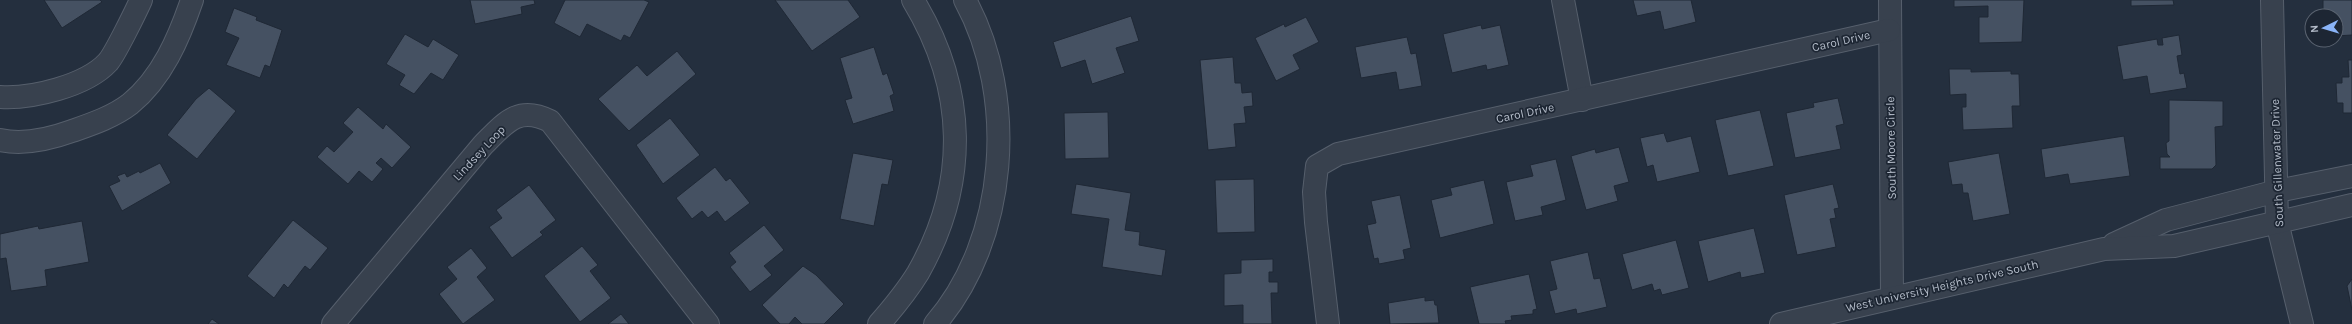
<svg xmlns="http://www.w3.org/2000/svg" width="2352" height="324" font-family="Karla,sans-serif">
  <style>
    .building { fill: #455162; stroke: #1f2835 }
    .lines { fill: none; stroke-linecap: round; stroke-linejoin: round }
    .minor-casing { stroke: #565f6c; stroke-width: 24 }
    .minor { stroke: #38414e; stroke-width: 22 }
    .labels { text-anchor: middle; stroke-width: 3.5; stroke-linejoin: round; paint-order: stroke }
    .street-label { font-size: 12px; fill: #b4bcc9; stroke: #1d2633 }
  </style>
  <rect width="100%" height="100%" fill="#242f3e"/>
  <g class="building">
    <path d="M44,0H100L102,2L62,28Z"/>
    <path d="M470,0H534L535,4L521,7L522,14L475,24Z"/>
    <path d="M565,0H644L649,2L630,38L624,35L621,41L587,24L580,37L554,23Z"/>
    <path d="M775,0H848L860,17L812,51Z"/>
    <path d="M1633,0H1691L1696,22L1664,30L1660,11L1637,16Z"/>
    <path d="M1954,0H2024L2022,42L1979,43V17H1988V6L1954,7Z"/>
    <path d="M2131,0H2173L2174,5L2131,6Z"/>
    <path d="M2323,0H2352V35L2336,36V16H2323Z"/>
    <path d="M234,8L257,17L256,20L282,30L270,67L265,65L260,78L226,65L239,38L225,32Z"/>
    <path d="M1131,16L1139,41L1116,48L1125,73L1092,84L1085,60L1061,68L1053,42Z"/>
    <path d="M1306,17L1319,42L1293,55L1300,69L1276,81L1255,38L1284,24L1285,27Z"/>
    <path d="M1481,25L1482,29L1500,25L1509,65L1487,70L1486,65L1452,73L1443,34Z"/>
    <path d="M405,34L428,47L433,39L459,55L443,80L431,73L414,94L399,85L405,75L386,64Z"/>
    <path d="M2179,35L2182,55L2177,56L2180,74L2184,73L2187,88L2150,94L2147,76L2123,80L2117,46L2157,39L2158,45H2163L2162,38Z"/>
    <path d="M1407,37L1411,54L1416,53L1422,86L1399,90L1396,72L1361,78L1355,47Z"/>
    <path d="M874,47L883,75L887,73L894,94L890,96L894,111L853,124L845,100L852,98L840,58Z"/>
    <path d="M677,51L696,74L629,131L598,99L637,65L647,76Z"/>
    <path d="M1233,57L1235,83H1241L1242,93L1252,92L1253,106L1244,107L1246,123L1234,124L1236,147L1208,150L1200,60Z"/>
    <path d="M2348,60H2352V113H2343V103H2337L2336,83H2342V77H2349Z"/>
    <path d="M1949,69H1971V72L2011,71V74H2019L2020,106H2012L2013,128L1963,130L1962,107H1966V94L1950,95Z"/>
    <path d="M209,88L236,111L197,159L167,135L196,99Z"/>
    <path d="M1838,98L1844,124L1836,126L1841,149L1795,158L1786,113L1814,107L1813,103Z"/>
    <path d="M2169,100L2223,101V126L2215,127L2216,165L2212,169H2160V157H2170L2167,154L2166,143L2169,141Z"/>
    <path d="M358,107L383,129L386,124L411,147L392,168L381,158L376,163L383,169L372,182L359,171L348,184L317,157L327,146L334,152L353,132L343,123Z"/>
    <path d="M1760,110L1774,166L1728,176L1715,120Z"/>
    <path d="M1108,112L1109,158L1065,159L1064,113Z"/>
    <path d="M670,118L700,155L663,184L636,145Z"/>
    <path d="M1664,133L1667,142L1691,136L1700,172L1657,182L1653,165L1647,167L1640,138Z"/>
    <path d="M2124,136L2130,176L2070,184L2068,174L2045,178L2041,149Z"/>
    <path d="M1619,147L1629,182L1614,186L1618,201L1586,210L1571,156L1595,149L1596,153Z"/>
    <path d="M853,153L893,160L888,185L882,184L874,226L840,219Z"/>
    <path d="M1999,153L2010,214L1973,221L1968,193H1963L1962,184L1952,185L1948,162Z"/>
    <path d="M1556,159L1566,200L1541,207L1543,215L1515,221L1506,182L1533,176L1530,165Z"/>
    <path d="M160,163L171,183L122,211L109,186L120,181L117,176L125,173L127,177L139,171L140,173Z"/>
    <path d="M715,167L726,181L730,178L750,203L725,222L717,211L708,218L702,211L692,219L676,198Z"/>
    <path d="M1254,179L1255,232L1217,233L1215,180Z"/>
    <path d="M1484,180L1494,224L1440,238L1431,200L1452,195L1450,188Z"/>
    <path d="M1076,184L1131,193L1125,230L1140,232L1139,245L1166,250L1162,276L1102,267L1109,219L1071,214Z"/>
    <path d="M1833,184L1839,208L1834,209L1836,218L1830,219L1836,247L1797,255L1784,195Z"/>
    <path d="M529,185L556,220L540,232L543,235L512,258L489,227L502,218L496,210Z"/>
    <path d="M1400,195L1411,248L1403,250L1405,259L1379,264L1378,258L1374,259L1367,225L1376,223L1371,201Z"/>
    <path d="M293,220L328,248L310,270L305,266L288,288L284,284L274,298L247,276Z"/>
    <path d="M82,221L89,262L45,270L47,286L11,291L6,258L0,259V234L38,226L39,229Z"/>
    <path d="M764,225L784,250L764,266L772,275L750,292L730,267L736,262L729,253Z"/>
    <path d="M1754,228L1765,273L1741,278L1740,272L1708,282L1698,241Z"/>
    <path d="M1676,240L1689,288L1662,295L1660,289L1654,291L1652,284L1632,290L1622,254Z"/>
    <path d="M582,246L598,265L590,271L611,298L580,322L544,276Z"/>
    <path d="M471,248L487,268L477,277L495,300L463,324L439,294L457,279L447,267Z"/>
    <path d="M1588,252L1594,279L1600,278L1607,307L1577,314L1576,309L1555,314L1549,291L1557,289L1550,261Z"/>
    <path d="M1273,259V272H1269V282H1278V293H1271L1272,324H1243V305L1224,306V274L1241,273V260Z"/>
    <path d="M803,266L816,275L844,304L824,324H802L795,317L789,324H780L762,305Z"/>
    <path d="M1529,274L1537,309L1533,310V314L1511,316L1512,320L1505,321L1506,324H1479L1470,287Z"/>
    <path d="M2352,279V310L2347,286Z"/>
    <path d="M1425,297V301L1434,300L1435,305H1437L1439,323L1390,324L1388,303Z"/>
    <path d="M621,314L629,324H608Z"/>
    <path d="M212,319L219,324H208Z"/>
  </g>
  <g class="lines">
    <g class="minor-casing">
      <g id="minor">
        <path d="M1563,0L1582,100"/>
        <path d="M1890,0L1892,296"/>
        <path d="M2272,0L2277,222L2302,324"/>
        <path d="M0,97C31,99 86,86 108,62C115,54 136,11 141,0"/>
        <path d="M0,140C23,145 50,139 72,131C92,124 113,117 130,104C162,78 179,38 192,0"/>
        <path d="M2114,244L2166,220L2277,191L2352,176"/>
        <path d="M333,324L483,145C505,123 518,105 550,121L708,324"/>
        <path d="M879,324C893,308 907,291 918,273C969,183 967,89 913,0"/>
        <path d="M935,324C1008,240 1018,97 965,0"/>
        <path d="M1328,324L1316,222L1314,192L1317,166L1338,154L1889,30"/>
        <path d="M1781,324L2104,249L2174,246L2352,205"/>
      </g>
    </g>
    <use href="#minor" class="minor"/>
  </g>
  <g class="labels">
    <g class="street-label">
      <text transform="translate(1841 41) rotate(-13)" y="4">Carol Drive</text>
      <text transform="translate(1525 113) rotate(-12)" y="4">Carol Drive</text>
      <text transform="translate(1891 148) rotate(-91)" y="4">South Moore Circle</text>
      <text transform="translate(479 153) rotate(-47)" y="4">Lindsey Loop</text>
      <text transform="translate(2277 163) rotate(-92)" y="4">South Gillenwater Drive</text>
      <text transform="translate(1942 286) rotate(-13)" y="4">West University Heights Drive South</text>
    </g>
  </g>
  <g transform="translate(2324 28) rotate(265)"><circle r="19" fill="#1d2633" stroke="#59626f"/>
  <path d="M0-3L7 15L0 10L-7 15Z" fill="#8ab4f8"/>
  <text y="-6" font-size="11" font-weight="bold" text-anchor="middle" fill="#b4bcc9">N</text>
  </g>
</svg>
